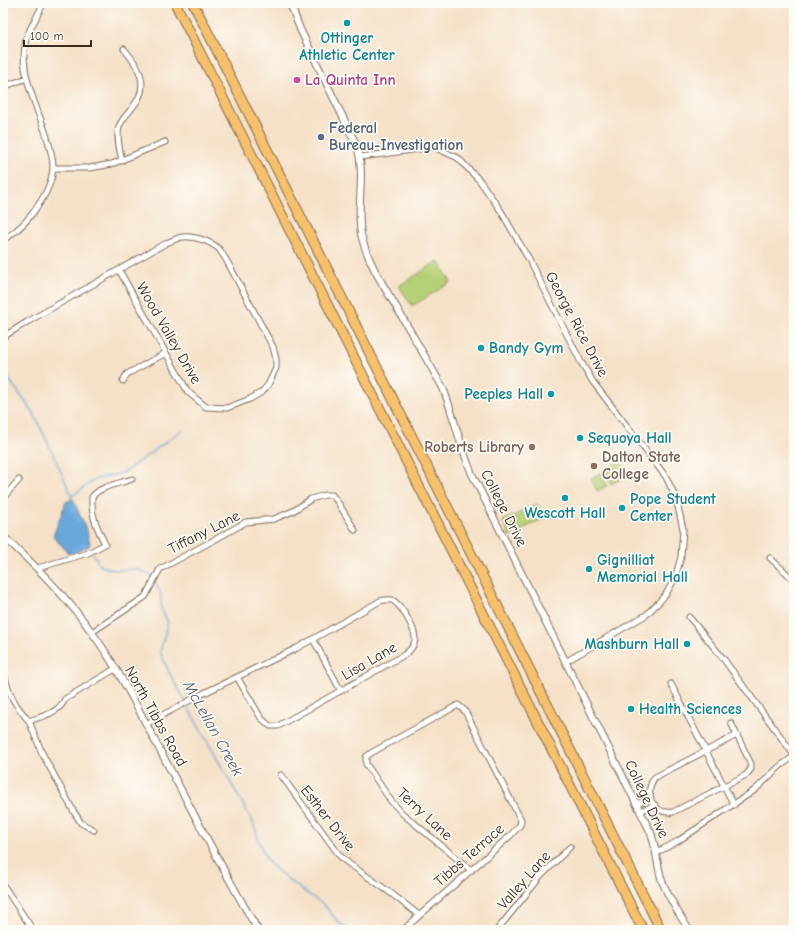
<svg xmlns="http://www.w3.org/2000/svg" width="797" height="933" font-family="'Comic Neue',sans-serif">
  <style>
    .green { fill: #b6d075; stroke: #787d4a }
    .water { fill: #69a7db; stroke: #52687c }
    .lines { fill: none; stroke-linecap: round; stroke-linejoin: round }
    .stream { stroke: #69a7db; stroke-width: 1.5 }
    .minor-casing { stroke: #7c6a59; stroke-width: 7 }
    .tertiary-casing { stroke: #7c6a59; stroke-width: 8 }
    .motorway-casing { stroke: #7c6a59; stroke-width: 11 }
    .minor { stroke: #fff; stroke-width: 5 }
    .tertiary { stroke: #fff; stroke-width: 6 }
    .motorway { stroke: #f7c06b; stroke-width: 9 }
    .culture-dot { fill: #0f9aa8; stroke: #fdfcf7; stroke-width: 1.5 }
    .hotel-dot { fill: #d1479c; stroke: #fdfcf7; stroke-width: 1.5 }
    .service-dot { fill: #5c6f8a; stroke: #fdfcf7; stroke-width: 1.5 }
    .education-dot { fill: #8d6e63; stroke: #fdfcf7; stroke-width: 1.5 }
    .labels { text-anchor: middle; stroke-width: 3.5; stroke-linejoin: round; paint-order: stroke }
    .culture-label { font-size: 15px; font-weight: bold; fill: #0d838f; stroke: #fdfcf7; text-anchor: start }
    .hotel-label { font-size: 15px; font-weight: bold; fill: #b23c85; stroke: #fdfcf7; text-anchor: start }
    .service-label { font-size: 15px; font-weight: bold; fill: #4e5e75; stroke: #fdfcf7; text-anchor: start }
    .street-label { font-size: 15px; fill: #3b2a1e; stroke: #fdfcf7 }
    .education-label { font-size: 15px; font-weight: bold; fill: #785e54; stroke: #fdfcf7; text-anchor: end }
    .water-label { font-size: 16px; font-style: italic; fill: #4d5c6a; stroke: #fdfcf7 }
  </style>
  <rect width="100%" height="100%" fill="#fdfcf7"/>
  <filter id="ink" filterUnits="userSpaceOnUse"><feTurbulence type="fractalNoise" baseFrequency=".025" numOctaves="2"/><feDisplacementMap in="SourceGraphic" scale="8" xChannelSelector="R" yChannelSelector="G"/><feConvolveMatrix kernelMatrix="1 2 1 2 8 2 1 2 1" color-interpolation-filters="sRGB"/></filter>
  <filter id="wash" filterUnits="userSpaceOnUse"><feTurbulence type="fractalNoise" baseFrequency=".012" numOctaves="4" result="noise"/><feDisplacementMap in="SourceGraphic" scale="16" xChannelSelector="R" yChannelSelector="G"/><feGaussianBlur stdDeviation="0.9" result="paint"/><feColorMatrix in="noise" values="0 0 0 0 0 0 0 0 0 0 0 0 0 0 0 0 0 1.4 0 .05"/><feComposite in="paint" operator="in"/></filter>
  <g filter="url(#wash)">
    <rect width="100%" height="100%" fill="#f5e1c7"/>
    <g class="green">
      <path d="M438,261L451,282L412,306L399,286Z"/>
      <path d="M621,461L628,475L611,484L604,470Z"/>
      <path d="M601,473L607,486L597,491L591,478Z"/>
      <path d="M537,504L544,518L510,536L503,521Z"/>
    </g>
    <path class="water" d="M73,499L87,531L90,544L89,546L77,552L69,554L53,536L66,502Z"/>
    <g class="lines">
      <g class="stream">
        <path d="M3,371L34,414L47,441L72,496L71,499"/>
        <path d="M72,496L96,479L123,473L182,430"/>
        <path d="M93,553L100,566L115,570L136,569L151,575L153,579"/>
        <path d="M155,582L161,595V608L168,622L160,652L168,670L185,701"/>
        <path d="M186,704L253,822L259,842L268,862L291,882L325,906L340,924L350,930"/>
      </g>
    </g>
  </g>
  <g filter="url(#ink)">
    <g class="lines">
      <g class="minor-casing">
        <g id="minor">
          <path d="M291,8L300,3"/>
          <path d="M3,87L27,78"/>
          <path d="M361,157L434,147L458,158L480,181L501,211L528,258L581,362L593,382L666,477L676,498L683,529L681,557L675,578L666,594L659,602L646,615L565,662"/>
          <path d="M122,161C120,151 116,137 119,127C122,118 130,112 135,104C150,84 138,65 124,49"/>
          <path d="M53,168H90L112,164L165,142"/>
          <path d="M3,240C18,231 32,216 41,201C47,192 53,178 53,166C53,156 49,144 46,134C37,107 20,74 25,45C27,29 38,18 43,3"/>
          <path d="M3,337L27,322L159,247C167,243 175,238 183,237C195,236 210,241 219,249C222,253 225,258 228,263L273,347L276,359V368L268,385L262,392L250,399L227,408L206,407L188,392L119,270"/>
          <path d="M123,381L127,374L166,353"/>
          <path d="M3,498L19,480"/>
          <path d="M770,558L794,580"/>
          <path d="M38,568L88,553L105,544C97,527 91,517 92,497C100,486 119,484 132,479"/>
          <path d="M689,617L722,657L794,755"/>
          <path d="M92,632L145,597L160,569L216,539L246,522L274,519L293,511L311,499L325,495H332L337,501L355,530"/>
          <path d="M313,639L341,691"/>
          <path d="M5,678C10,697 16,706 29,721C43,716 59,713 65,699L115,669"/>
          <path d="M671,684L734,805"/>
          <path d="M29,721L42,753L74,812L81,823L94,830"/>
          <path d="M731,723L751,764V769L746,775L673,812C652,815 643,792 655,777L737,735"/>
          <path d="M146,724L198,696L297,648L380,601C384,600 388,599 392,600C401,604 416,630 415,640C414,647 409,651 404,655L278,726H270L261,718L237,677"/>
          <path d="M281,775L340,856L348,863L388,891L419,915"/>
          <path d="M636,804L644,801L650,795"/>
          <path d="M640,811L655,805"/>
          <path d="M656,853L678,841L755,790L779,767L794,756"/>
          <path d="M3,885L33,930"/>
          <path d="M403,930L510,836L520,825L521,820L465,711L458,705L371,753L366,757V764L391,801L403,814L471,870"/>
          <path d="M497,930L541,876L570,847"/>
        </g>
      </g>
      <g class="tertiary-casing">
        <g id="tertiary">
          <path d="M290,3L300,29L357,146C366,175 356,205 361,234C367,261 383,285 397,308C412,335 428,361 443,388C454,416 460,446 472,474L651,833C656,848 657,863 661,878C667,896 679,914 689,930"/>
          <path d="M3,536C35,565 66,596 91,631C116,665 136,704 155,741C189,804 221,868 258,930"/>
        </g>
      </g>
      <g class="motorway-casing">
        <g id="motorway">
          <path d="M175,3L643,930"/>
          <path d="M193,3L661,930"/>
        </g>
      </g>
      <use href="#minor" class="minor"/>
      <use href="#tertiary" class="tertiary"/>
      <use href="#motorway" class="motorway"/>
    </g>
  </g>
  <g class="culture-dot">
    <circle cx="347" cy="23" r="4"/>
    <circle cx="481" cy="348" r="4"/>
    <circle cx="551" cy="394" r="4"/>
    <circle cx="580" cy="438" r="4"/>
    <circle cx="565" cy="498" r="4"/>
    <circle cx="622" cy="508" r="4"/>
    <circle cx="589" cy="569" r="4"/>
    <circle cx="687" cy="644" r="4"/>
    <circle cx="631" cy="709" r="4"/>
  </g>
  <circle class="hotel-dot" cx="297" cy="80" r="4"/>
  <circle class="service-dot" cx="321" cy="137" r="4"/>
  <g class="education-dot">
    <circle cx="532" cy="447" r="4"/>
    <circle cx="594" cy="466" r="4"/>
  </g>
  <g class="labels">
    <g class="culture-label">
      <text x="347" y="43" text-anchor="middle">Ottinger<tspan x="347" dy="17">Athletic Center</tspan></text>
      <text x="489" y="353">Bandy Gym</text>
      <text x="543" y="399" text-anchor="end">Peeples Hall</text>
      <text x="588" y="443">Sequoya Hall</text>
      <text x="630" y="504">Pope Student<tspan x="630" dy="17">Center</tspan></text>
      <text x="565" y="518" text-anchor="middle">Wescott Hall</text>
      <text x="597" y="565">Gignilliat<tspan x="597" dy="17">Memorial Hall</tspan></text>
      <text x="679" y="649" text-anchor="end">Mashburn Hall</text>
      <text x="639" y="714">Health Sciences</text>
    </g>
    <g class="hotel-label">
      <text x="305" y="85">La Quinta Inn</text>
    </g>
    <g class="service-label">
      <text x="329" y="133">Federal<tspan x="329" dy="17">Bureau-Investigation</tspan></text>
    </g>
    <g class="street-label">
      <text transform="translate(577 324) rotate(62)" y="5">George Rice Drive</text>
      <text transform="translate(169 333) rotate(60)" y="5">Wood Valley Drive</text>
      <text transform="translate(504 508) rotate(63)" y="5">College Drive</text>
      <text transform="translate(204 532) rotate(-27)" y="5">Tiffany Lane</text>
      <text transform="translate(369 661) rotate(-30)" y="5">Lisa Lane</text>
      <text transform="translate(156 716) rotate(61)" y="5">North Tibbs Road</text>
      <text transform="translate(647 799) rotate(65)" y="5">College Drive</text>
      <text transform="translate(425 814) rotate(43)" y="5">Terry Lane</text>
      <text transform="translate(328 818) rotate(52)" y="5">Esther Drive</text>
      <text transform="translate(469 855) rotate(-41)" y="5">Tibbs Terrace</text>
      <text transform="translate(524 880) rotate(-49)" y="5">Valley Lane</text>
    </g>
    <g class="education-label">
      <text x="524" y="452">Roberts Library</text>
      <text x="602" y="462" text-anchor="start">Dalton State<tspan x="602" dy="17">College</tspan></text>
    </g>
    <g class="water-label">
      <text transform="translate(214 728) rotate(61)" y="6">McLellan Creek</text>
    </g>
  </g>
  <rect width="797" height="933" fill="none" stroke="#fdfcf7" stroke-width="16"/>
  <path d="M24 40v6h67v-6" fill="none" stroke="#3b2a1e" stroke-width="2"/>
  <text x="30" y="40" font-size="12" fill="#3b2a1e" stroke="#fdfcf7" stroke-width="3" paint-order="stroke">100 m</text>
</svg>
